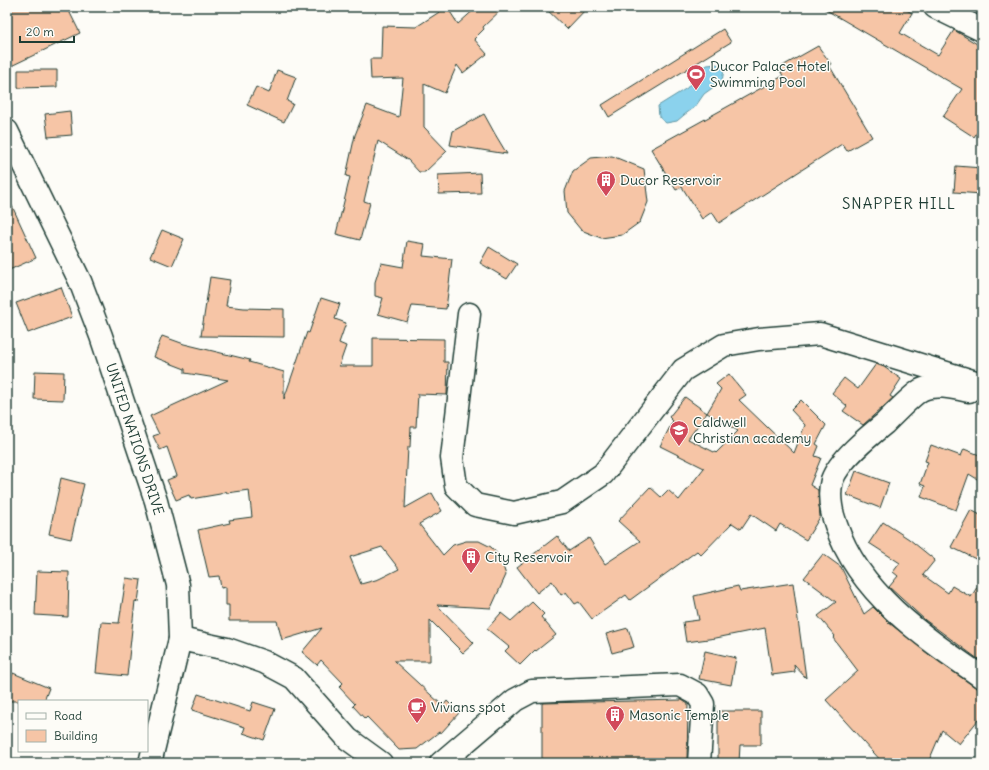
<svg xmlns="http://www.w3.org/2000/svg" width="989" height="770" font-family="Delius,sans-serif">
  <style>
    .water { fill: #8bd2ed; stroke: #6096a3 }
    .building { fill: #f6c5a6; stroke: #1f3d34; fill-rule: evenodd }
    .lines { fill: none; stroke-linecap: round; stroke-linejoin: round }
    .minor-casing { stroke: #1f3d34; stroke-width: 25 }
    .major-casing { stroke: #1f3d34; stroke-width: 25 }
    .minor { stroke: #fdfcf7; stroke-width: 22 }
    .major { stroke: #fdfcf7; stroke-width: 22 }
    .labels { text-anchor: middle; stroke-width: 3; stroke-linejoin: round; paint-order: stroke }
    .poi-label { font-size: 14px; fill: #1f3d34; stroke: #fdfcf7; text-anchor: start }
    .street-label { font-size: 14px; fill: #1f3d34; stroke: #fdfcf7 }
    .neighbourhood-label { font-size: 15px; letter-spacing: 1px; fill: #1f3d34; stroke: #fdfcf7 }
  </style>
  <rect width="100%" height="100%" fill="#fdfcf7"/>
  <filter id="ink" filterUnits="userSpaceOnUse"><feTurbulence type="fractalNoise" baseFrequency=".025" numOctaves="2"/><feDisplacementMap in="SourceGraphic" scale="8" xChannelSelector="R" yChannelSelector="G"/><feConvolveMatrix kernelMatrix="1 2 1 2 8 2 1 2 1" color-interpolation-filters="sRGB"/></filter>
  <g filter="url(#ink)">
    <path class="water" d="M717,64L724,70L722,81L704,94L695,107L684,115L677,121L666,123L659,117L658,106L687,88L698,73L707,65Z"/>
    <g class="building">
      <path d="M7,7H67L80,33L7,68Z"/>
      <path d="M447,7L458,24L477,7H504L483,27L484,29L474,39L487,54L463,73L457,65L445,93L424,84V127L447,151L425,172H419L408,160L378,141L364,201L370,203L360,240L336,234L350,177L346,176L355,135L367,105L399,117L403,78L371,79L370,59H381L382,26L416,27Z"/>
      <path d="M544,7H588L567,29Z"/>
      <path d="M821,7H901L912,13L900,33L938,55L954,30L982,47V125L974,137L943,117L962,89Z"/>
      <path d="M723,29L731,42L609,117L602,105Z"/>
      <path d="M818,46L831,64L829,65L872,137L847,151L842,144L719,223L712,212L702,219L682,187L676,190L651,149L783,76L779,68Z"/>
      <path d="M18,70H57V87L18,88Z"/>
      <path d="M277,70L296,77L287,101L293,104L284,122L247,105L256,87L269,93Z"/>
      <path d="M70,111L72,135L48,137L45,114Z"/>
      <path d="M484,114L495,134L507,154L450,145L453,131Z"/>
      <path d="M612,156L644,169L648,202L640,222L622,235L601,238L581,230L567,213L565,191L573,171L591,158Z"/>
      <path d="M956,166L982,168V194L954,192Z"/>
      <path d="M480,173L481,193L439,194L438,175Z"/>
      <path d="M7,195L36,258L7,271Z"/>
      <path d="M162,230L184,239L172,266L150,257Z"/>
      <path d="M407,241L425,244L423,256L452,259L446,309L412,306L407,322L378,314L383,298L375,296V282L381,263L403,267Z"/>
      <path d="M489,247L517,264L507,279L480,263Z"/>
      <path d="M210,277L230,280L226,306L244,308L284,309V337L201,336Z"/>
      <path d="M61,287L72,317L28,333L16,303Z"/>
      <path d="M321,298L340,304L335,319L346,323L339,343L346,346L339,366H373V338L444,339V362H448L447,395L418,394L416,427H411L410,447H408L405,508L432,493L442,511L419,524L443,555L453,545L466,541H479L491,547L500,557L506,575L491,608L437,605L474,643L463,653L430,620V661H394L443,706L447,701L459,713L441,733L439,732L417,749L399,750L367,717L365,719L353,706L355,704L339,687L343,683L321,660L317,665L302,652L322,628L282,640L277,621H229V605H226V587L221,588L219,576L209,577L198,530L230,523L229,520L252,517L249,490L227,493L226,491L220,494L191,499L189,495L176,500L167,480L177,476L167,447L160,450L153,436L159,434L150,416L228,380L185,373V369L154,357L162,336L184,344L250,360L249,362L284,372V399L307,332L309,333ZM382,547L399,569L379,579L361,584L350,557Z"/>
      <path d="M876,364L884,367L901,379L890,396L893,398L863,425L843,411L847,406L832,393L844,378L858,389Z"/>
      <path d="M35,371L64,372L63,400L34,399Z"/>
      <path d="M729,374L746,395L739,400L794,453L805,425L791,410L801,400L826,425L816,444L819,446L815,456L821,458L810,485L818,490L820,517L806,540L780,524L776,531L751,514L741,529L732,523L701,555L697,551L630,600L626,595L592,619L579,602L575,604L566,592L561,595L552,581L537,593L517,567L557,536L569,551L589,538L605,564L640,541L618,521L650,487L661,497L668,490L679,500L704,468L660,446L673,421L669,417L685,397L707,413L721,389L716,384ZM707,413L738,431L716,453L688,439Z"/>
      <path d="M931,445L961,456L964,449L982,456V482L969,474L956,510L921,497L925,486L920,484L928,462L925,461Z"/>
      <path d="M856,471L889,483L880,508L847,495Z"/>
      <path d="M61,478L84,484L71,539L49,534Z"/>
      <path d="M971,510L982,516V562L951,547Z"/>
      <path d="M883,522L909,539L935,560L923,575L948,593L952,586L971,597L982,579V662L925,620L889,587L898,576L893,572L900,563L869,543Z"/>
      <path d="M823,554L841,567L864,614L873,607L888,622L931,656L975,687L982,689V715L959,744L942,730L928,763H883L826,700L858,671L833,638L835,636L818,616L836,602L804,578Z"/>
      <path d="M37,571L69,572L68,617L35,615Z"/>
      <path d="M126,578L141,580L138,602L135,601L127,676L96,673L101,622L119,623Z"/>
      <path d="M793,583L806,678L794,665L795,672L772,675L765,628L716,638L686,642L683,622L699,620L694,596L738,586L740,591Z"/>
      <path d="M532,602L544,614L541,617L556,635L536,651L535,650L520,665L505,651L509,647L487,629L501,613L511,621Z"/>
      <path d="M628,628L634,647L612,653L606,634Z"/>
      <path d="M705,651L736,658L731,685L699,679Z"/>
      <path d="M13,673L49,688L44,701H7V688Z"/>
      <path d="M198,694L250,711L253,702L275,709L264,740L243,733L245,727L192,710Z"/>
      <path d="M682,700L688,704L687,762L542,763V703Z"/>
      <path d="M718,711H761V745H740L739,763H718Z"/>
    </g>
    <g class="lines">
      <g class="minor-casing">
        <g id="minor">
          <path d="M935,7L982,30"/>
          <path d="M469,314L452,458L456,486L475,505L514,513L562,502L603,474L683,370L724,345L759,339L820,334L982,384"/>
          <path d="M969,391C955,388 935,383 921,390C911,396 894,414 885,423C869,436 839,460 832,480C828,495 831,511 836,525C859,594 925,638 982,677"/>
          <path d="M180,639L227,649L264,662L294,678L348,739L381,763"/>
          <path d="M441,763L515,700L532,691L680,685L697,694L703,704L699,763"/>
        </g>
      </g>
      <g class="major-casing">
        <path id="major" d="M7,131L80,281L101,336L156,501L178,585L180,639L150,763"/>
      </g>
      <use href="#minor" class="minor"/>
      <use href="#major" class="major"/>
    </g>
  </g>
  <defs>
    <g id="stadium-pin" transform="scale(1)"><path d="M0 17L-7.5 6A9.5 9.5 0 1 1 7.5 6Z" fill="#d1495b" stroke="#fdfcf7"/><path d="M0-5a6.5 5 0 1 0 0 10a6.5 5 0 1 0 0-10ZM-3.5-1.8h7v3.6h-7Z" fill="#fff"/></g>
    <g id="building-pin" transform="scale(1)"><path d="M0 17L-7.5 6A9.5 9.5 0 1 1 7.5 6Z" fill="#d1495b" stroke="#fdfcf7"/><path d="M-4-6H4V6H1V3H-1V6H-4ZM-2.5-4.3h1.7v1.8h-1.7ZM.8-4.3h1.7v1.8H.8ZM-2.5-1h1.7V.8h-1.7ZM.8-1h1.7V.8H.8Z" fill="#fff"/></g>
    <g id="school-pin" transform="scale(1)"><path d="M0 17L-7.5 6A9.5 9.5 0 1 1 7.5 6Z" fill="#d1495b" stroke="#fdfcf7"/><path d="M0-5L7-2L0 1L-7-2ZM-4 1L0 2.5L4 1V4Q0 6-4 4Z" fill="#fff"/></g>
    <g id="cafe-pin" transform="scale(1)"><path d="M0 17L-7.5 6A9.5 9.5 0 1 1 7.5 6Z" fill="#d1495b" stroke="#fdfcf7"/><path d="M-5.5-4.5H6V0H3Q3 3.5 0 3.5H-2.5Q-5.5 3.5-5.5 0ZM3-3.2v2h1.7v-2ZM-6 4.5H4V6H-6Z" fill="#fff"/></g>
  </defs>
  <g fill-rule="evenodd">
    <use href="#stadium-pin" x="696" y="74"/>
    <use href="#building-pin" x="606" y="180"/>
    <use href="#school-pin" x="679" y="430"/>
    <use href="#building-pin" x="471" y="557"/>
    <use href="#cafe-pin" x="417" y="707"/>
    <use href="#building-pin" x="615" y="715"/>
  </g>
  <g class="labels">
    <g class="poi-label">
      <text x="710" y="71">Ducor Palace Hotel<tspan x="710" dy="16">Swimming Pool</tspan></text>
      <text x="620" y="185">Ducor Reservoir</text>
      <text x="693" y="427">Caldwell<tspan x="693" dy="16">Christian academy</tspan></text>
      <text x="485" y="562">City Reservoir</text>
      <text x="431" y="712">Vivians spot</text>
      <text x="629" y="720">Masonic Temple</text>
    </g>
    <g class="street-label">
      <text transform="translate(135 439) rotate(72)" y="5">UNITED NATIONS DRIVE</text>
    </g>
    <g class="neighbourhood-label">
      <text x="899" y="209">SNAPPER HILL</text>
    </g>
  </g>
  <rect width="989" height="770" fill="none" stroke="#fdfcf7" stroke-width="24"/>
  <rect x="12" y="12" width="965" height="746" fill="none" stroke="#1f3d34" stroke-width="1.5" filter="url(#ink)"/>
  <rect x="18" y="700" width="130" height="52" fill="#fdfcf7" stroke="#a4b0a9"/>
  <rect x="26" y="713" width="20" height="6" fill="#fdfcf7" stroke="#a4b0a9"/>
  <text x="54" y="720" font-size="12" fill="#1f3d34">Road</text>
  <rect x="26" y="730" width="20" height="12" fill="#f6c5a6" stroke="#a4b0a9"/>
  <text x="54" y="740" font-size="12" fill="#1f3d34">Building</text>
  <path d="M20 36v6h54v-6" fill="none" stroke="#1f3d34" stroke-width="2"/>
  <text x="26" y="36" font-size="12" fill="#1f3d34" stroke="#fdfcf7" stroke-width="3" paint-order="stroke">20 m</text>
</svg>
